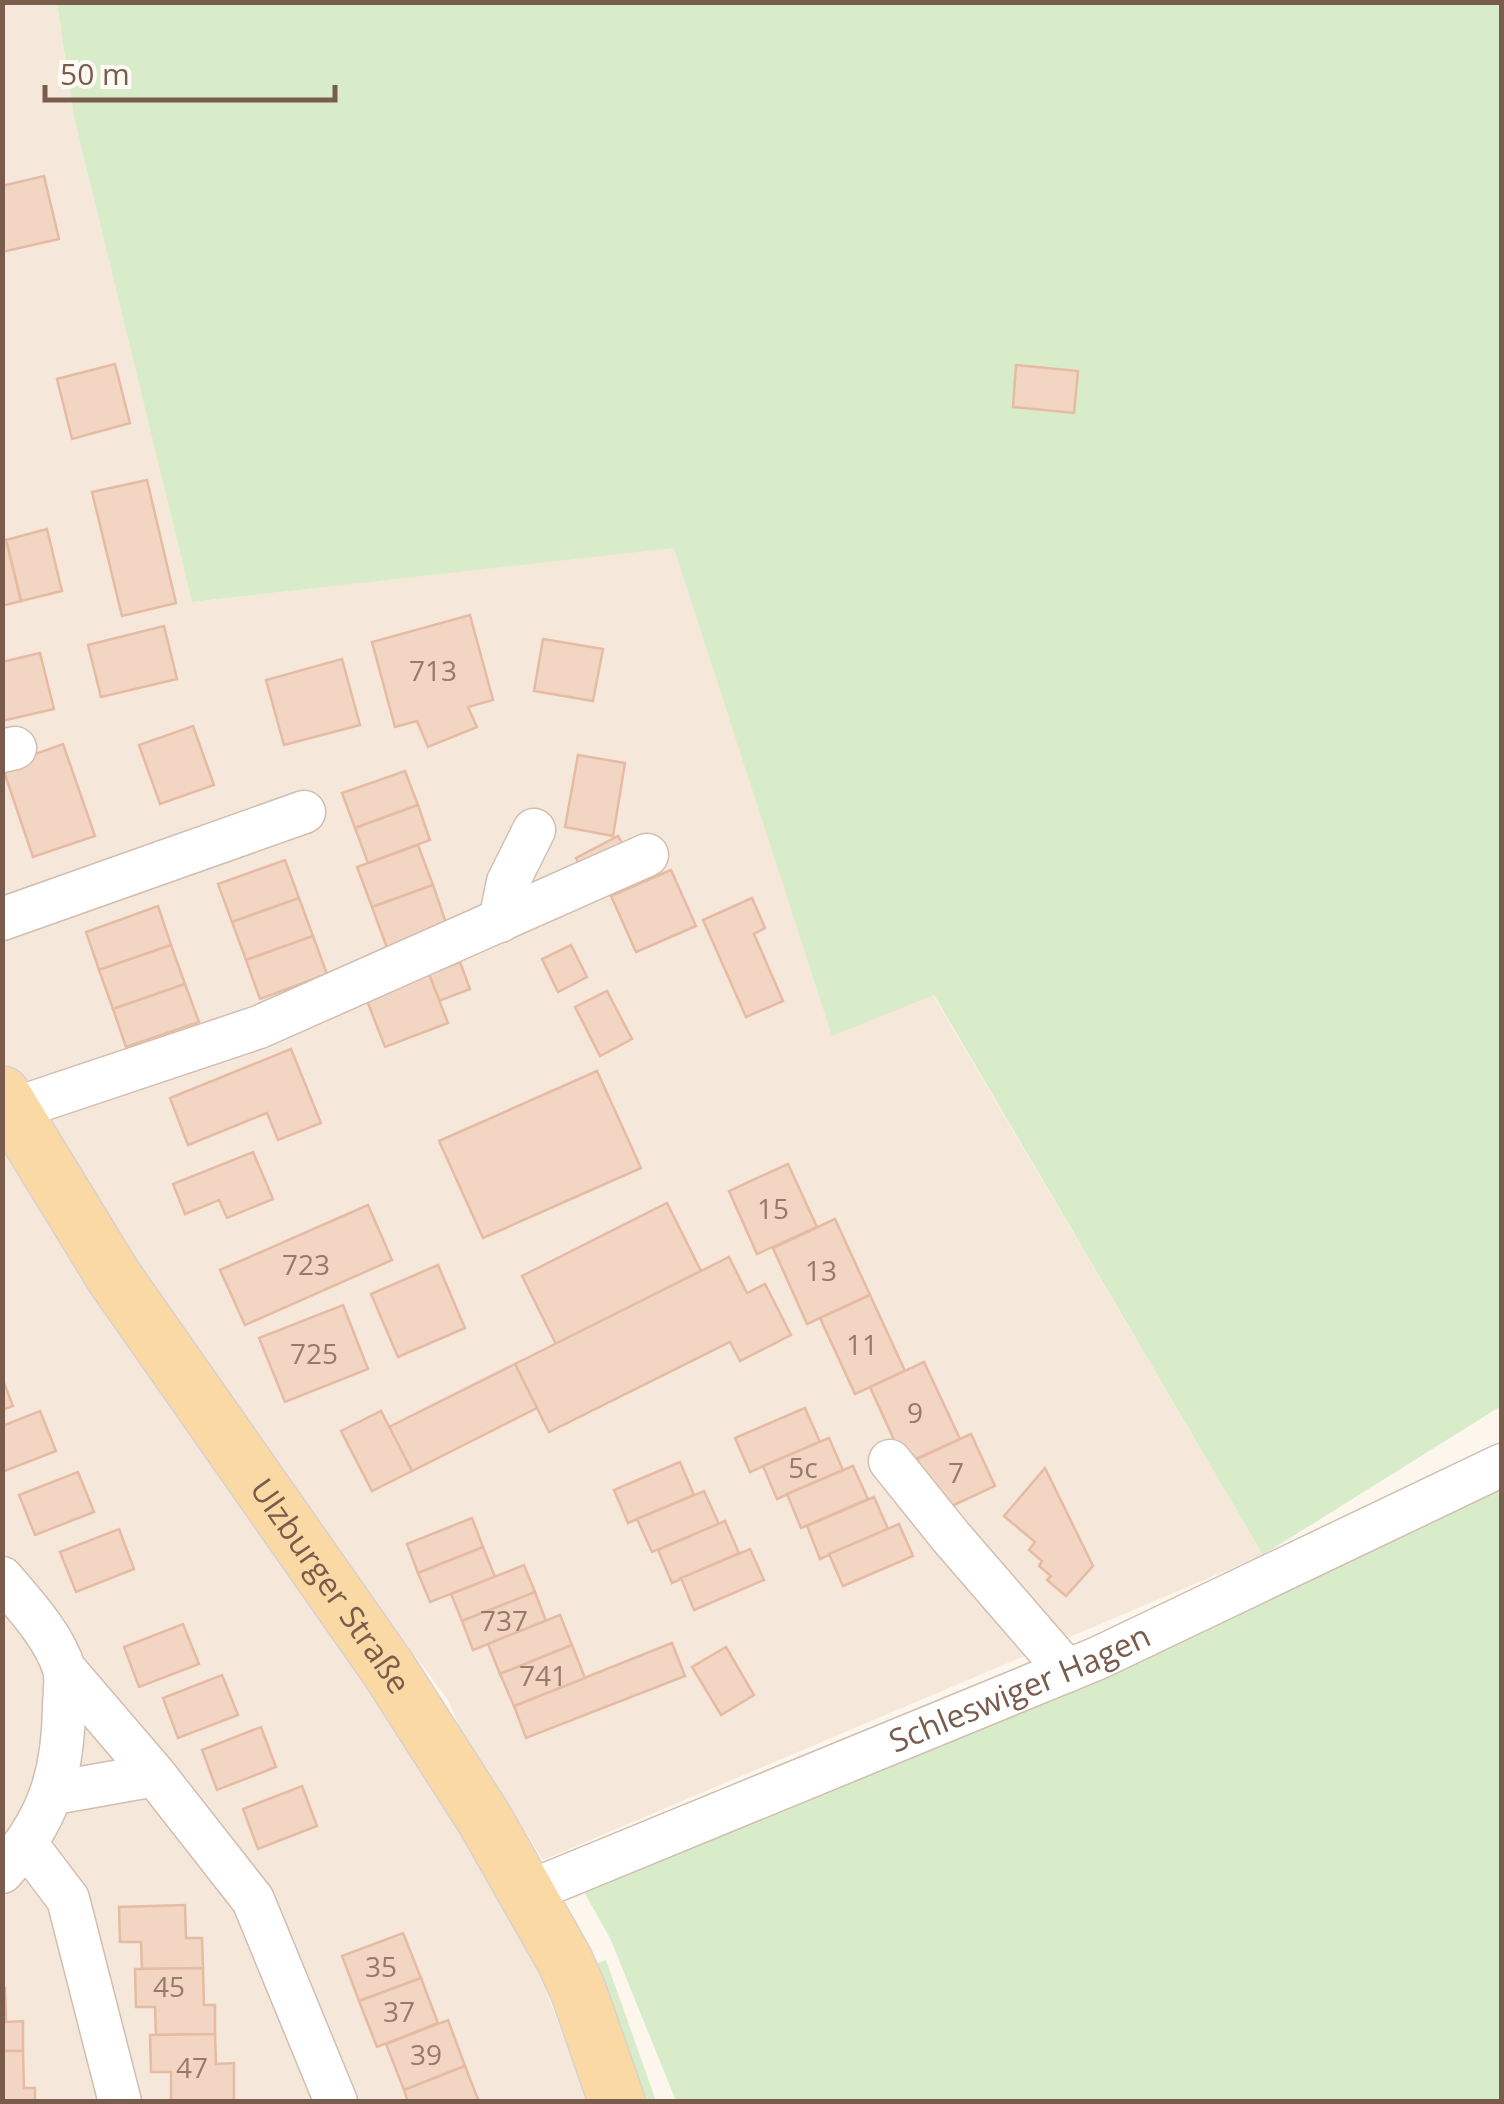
<svg xmlns="http://www.w3.org/2000/svg" width="1504" height="2104" font-family="'Open Sans',sans-serif">
  <style>
    .residential { fill: #f5e8da }
    .green { fill: #d8ecc9 }
    .building { fill: #f3d5c3; stroke: #e6bba3; stroke-width: 2.5 }
    .lines { fill: none; stroke-linecap: round; stroke-linejoin: round }
    .minor-casing { stroke: #d1beb0; stroke-width: 45 }
    .major-casing { stroke: #dad1cd; stroke-width: 58 }
    .minor { stroke: #fff; stroke-width: 42 }
    .major { stroke: #fbd9a5; stroke-width: 55 }
    .labels { text-anchor: middle; stroke-width: 8; stroke-linejoin: round; paint-order: stroke }
    .number-label { font-size: 28px; fill: #987a6a }
    .street-label { font-size: 32px; fill: #7a5c4d; stroke: #fffaf3 }
  </style>
  <rect width="100%" height="100%" fill="#fdf6ec"/>
  <g class="residential">
    <path d="M2,3H57L74,117L192,602L674,547L832,1035L933,995L1263,1555L543,1860L459,1726L448,1700L128,1268L3,1060Z"/>
    <path d="M2,1120L509,1894L588,2101H3Z"/>
  </g>
  <g class="green">
    <path d="M57,3H1501V1406L1263,1555L934,995L832,1036L674,548L192,602L74,117Z"/>
    <path d="M1501,1474V2101H676L610,1938L576,1878Z"/>
    <path d="M606,1960L656,2101H636L595,1964Z"/>
  </g>
  <g class="building">
    <path d="M44,176L59,239L2,252V186Z"/>
    <path d="M115,364L130,423L72,439L57,379Z"/>
    <path d="M1016,365L1078,371L1074,413L1013,407Z"/>
    <path d="M147,480L176,603L122,616L92,492Z"/>
    <path d="M47,529L62,591L21,601L6,540Z"/>
    <path d="M6,540L21,601L2,606V541Z"/>
    <path d="M470,615L493,700L468,707L477,727L428,747L417,721L395,727L372,642Z"/>
    <path d="M164,626L177,679L101,697L88,645Z"/>
    <path d="M543,639L603,649L593,701L534,691Z"/>
    <path d="M40,653L54,709L2,721V662Z"/>
    <path d="M342,659L360,725L284,745L266,680Z"/>
    <path d="M193,726L214,785L160,804L139,745Z"/>
    <path d="M63,744L95,836L33,857L2,766Z"/>
    <path d="M578,755L625,763L613,836L565,827Z"/>
    <path d="M405,771L418,805L355,828L342,793Z"/>
    <path d="M418,805L430,840L368,863L355,828Z"/>
    <path d="M618,836L630,856L588,879L576,858Z"/>
    <path d="M418,845L433,885L372,907L357,867Z"/>
    <path d="M285,860L299,898L232,922L218,884Z"/>
    <path d="M671,870L696,926L636,952L611,896Z"/>
    <path d="M433,885L447,926L387,948L372,907Z"/>
    <path d="M299,898L313,936L246,960L232,922Z"/>
    <path d="M752,898L765,928L754,934L783,1001L746,1017L703,920Z"/>
    <path d="M158,906L171,945L99,970L86,932Z"/>
    <path d="M313,936L327,974L260,999L246,960Z"/>
    <path d="M171,945L185,984L113,1009L99,970Z"/>
    <path d="M571,945L587,977L558,992L542,959Z"/>
    <path d="M460,962L470,989L439,1001L429,974Z"/>
    <path d="M429,974L448,1023L385,1047L366,998Z"/>
    <path d="M185,984L199,1022L126,1047L113,1009Z"/>
    <path d="M607,991L632,1039L600,1056L575,1007Z"/>
    <path d="M291,1049L321,1123L278,1140L267,1113L188,1145L170,1098Z"/>
    <path d="M597,1071L641,1168L483,1238L439,1141Z"/>
    <path d="M253,1152L273,1199L227,1218L219,1200L185,1214L173,1184Z"/>
    <path d="M788,1164L817,1227L757,1254L729,1191Z"/>
    <path d="M667,1203L701,1271L556,1344L522,1276Z"/>
    <path d="M368,1205L392,1260L245,1325L220,1270Z"/>
    <path d="M835,1219L870,1295L807,1324L773,1248Z"/>
    <path d="M729,1257L747,1293L765,1284L791,1335L740,1361L730,1342L549,1432L515,1364Z"/>
    <path d="M438,1265L465,1328L398,1357L371,1294Z"/>
    <path d="M870,1295L905,1371L855,1394L820,1318Z"/>
    <path d="M343,1305L368,1369L285,1402L259,1338Z"/>
    <path d="M924,1362L960,1439L905,1464L870,1387Z"/>
    <path d="M515,1364L537,1408L412,1471L389,1427Z"/>
    <path d="M2,1378L13,1406L2,1410Z"/>
    <path d="M805,1408L820,1442L750,1472L735,1438Z"/>
    <path d="M40,1411L56,1451L2,1472V1426Z"/>
    <path d="M381,1411L412,1471L372,1491L341,1431Z"/>
    <path d="M971,1434L995,1486L941,1511L917,1459Z"/>
    <path d="M829,1438L843,1470L777,1499L763,1466Z"/>
    <path d="M680,1462L694,1495L628,1523L614,1490Z"/>
    <path d="M853,1466L868,1499L801,1528L787,1494Z"/>
    <path d="M1045,1468L1093,1566L1066,1596L1047,1580L1051,1576L1039,1566L1042,1561L1029,1550L1035,1542L1004,1516Z"/>
    <path d="M78,1472L94,1512L35,1535L19,1495Z"/>
    <path d="M704,1491L719,1524L652,1552L637,1519Z"/>
    <path d="M874,1497L888,1529L820,1559L807,1526Z"/>
    <path d="M472,1518L483,1547L418,1573L407,1544Z"/>
    <path d="M725,1521L739,1553L672,1583L658,1550Z"/>
    <path d="M899,1524L913,1556L843,1586L829,1554Z"/>
    <path d="M119,1529L134,1569L76,1592L60,1552Z"/>
    <path d="M483,1547L495,1577L430,1602L418,1573Z"/>
    <path d="M750,1549L764,1580L694,1610L681,1578Z"/>
    <path d="M524,1565L535,1592L462,1621L451,1594Z"/>
    <path d="M535,1592L546,1621L473,1650L462,1621Z"/>
    <path d="M560,1615L572,1645L500,1674L488,1644Z"/>
    <path d="M183,1624L199,1664L139,1687L124,1647Z"/>
    <path d="M672,1643L685,1676L526,1738L514,1706Z"/>
    <path d="M572,1645L585,1678L514,1706L500,1674Z"/>
    <path d="M726,1647L754,1695L721,1715L692,1667Z"/>
    <path d="M222,1675L238,1715L178,1738L163,1698Z"/>
    <path d="M261,1727L276,1767L217,1790L202,1750Z"/>
    <path d="M302,1786L317,1826L258,1849L243,1809Z"/>
    <path d="M185,1905L186,1938H202L203,1968L142,1969L141,1942H120L119,1907Z"/>
    <path d="M403,1933L421,1978L359,2001L342,1956Z"/>
    <path d="M203,1968L204,2005H215V2034L156,2035L155,2007H136L135,1969Z"/>
    <path d="M421,1978L438,2023L377,2047L359,2001Z"/>
    <path d="M2,1988H5L6,2022L23,2021V2051H2Z"/>
    <path d="M448,2020L465,2066L404,2090L386,2044Z"/>
    <path d="M215,2034L216,2064L234,2063V2100L171,2101V2072H151L150,2035Z"/>
    <path d="M2,2051H23L24,2088H35V2102H2Z"/>
    <path d="M465,2066L479,2102H408L404,2090Z"/>
  </g>
  <g class="lines">
    <g class="minor-casing">
      <g id="minor">
        <path d="M2,751L15,748"/>
        <path d="M2,919L304,812"/>
        <path d="M500,921L508,882L534,830"/>
        <path d="M14,1112L29,1104L259,1027L647,855"/>
        <path d="M890,1461L951,1537L1067,1671"/>
        <path d="M2,1578C23,1603 55,1637 64,1669C67,1680 64,1696 64,1708C63,1775 48,1822 2,1872"/>
        <path d="M65,1670L155,1775L253,1900L336,2102"/>
        <path d="M54,1793L155,1775"/>
        <path d="M27,1845L68,1899L120,2102"/>
        <path id="s1" d="M528,1892L1098,1658L1502,1465"/>
      </g>
    </g>
    <g class="major-casing">
      <g id="major">
        <path id="s2" d="M2,1094L114,1277L389,1670L485,1820L564,1959L578,1990L617,2102"/>
      </g>
    </g>
    <use href="#minor" class="minor"/>
    <use href="#major" class="major"/>
  </g>
  <g class="labels">
    <g class="number-label">
      <text x="433" y="681">713</text>
      <text x="773" y="1219">15</text>
      <text x="306" y="1275">723</text>
      <text x="821" y="1281">13</text>
      <text x="862" y="1355">11</text>
      <text x="314" y="1364">725</text>
      <text x="915" y="1423">9</text>
      <text x="803" y="1478">5c</text>
      <text x="956" y="1483">7</text>
      <text x="504" y="1631">737</text>
      <text x="543" y="1686">741</text>
      <text x="381" y="1977">35</text>
      <text x="169" y="1997">45</text>
      <text x="399" y="2022">37</text>
      <text x="426" y="2065">39</text>
      <text x="192" y="2078">47</text>
    </g>
    <g class="street-label">
      <text dy="11" stroke="none"><textPath href="#s2" startOffset="592">Ulzburger Straße</textPath></text>
      <text dy="11" stroke="none"><textPath href="#s1" startOffset="532">Schleswiger Hagen</textPath></text>
    </g>
  </g>
  <rect width="1504" height="2104" fill="none" stroke="#7a5c4d" stroke-width="10"/>
  <path d="M45 85v15h290v-15" fill="none" stroke="#7a5c4d" stroke-width="5"/>
  <text x="60" y="85" font-size="30" fill="#7a5c4d" stroke="#fffaf3" stroke-width="8" paint-order="stroke">50 m</text>
</svg>
